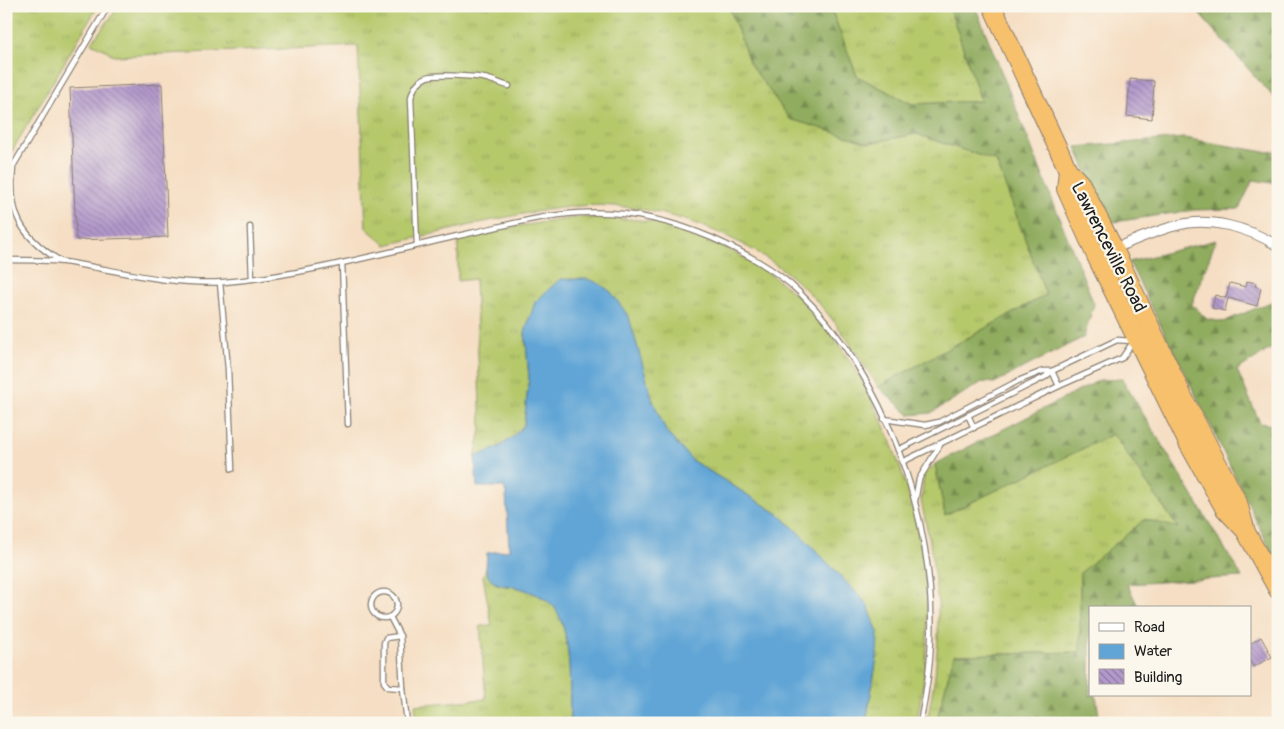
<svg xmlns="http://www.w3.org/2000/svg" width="1284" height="729" font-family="Pangolin,sans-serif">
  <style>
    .grass { fill: url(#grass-tufts); stroke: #687244 }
    .forest { fill: url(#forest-firs); stroke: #56643e }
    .water { fill: #61a5d6; stroke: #3e6079 }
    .building { fill: url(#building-back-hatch) }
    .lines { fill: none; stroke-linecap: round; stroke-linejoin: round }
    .lane-casing { stroke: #887d70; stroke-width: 7 }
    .street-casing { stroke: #887d70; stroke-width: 11 }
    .highway-casing { stroke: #887d70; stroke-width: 20 }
    .lane { stroke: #fff; stroke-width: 4.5 }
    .street { stroke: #fff; stroke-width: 9 }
    .highway { stroke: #f7c06c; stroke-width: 18 }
    .labels { text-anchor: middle; stroke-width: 4.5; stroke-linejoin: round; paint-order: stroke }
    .street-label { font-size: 18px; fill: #1c1c1c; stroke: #fbf7ec }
  </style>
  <defs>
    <pattern id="grass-tufts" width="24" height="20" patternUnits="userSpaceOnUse" patternTransform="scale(1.25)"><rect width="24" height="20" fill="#b5c86b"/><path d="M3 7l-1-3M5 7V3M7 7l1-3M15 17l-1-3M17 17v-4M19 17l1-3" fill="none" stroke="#9bab5c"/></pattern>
    <pattern id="forest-firs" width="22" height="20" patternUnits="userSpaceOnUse" patternTransform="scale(1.25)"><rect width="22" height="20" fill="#90ac5f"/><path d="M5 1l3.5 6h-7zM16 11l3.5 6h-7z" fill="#758b4e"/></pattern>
    <pattern id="building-back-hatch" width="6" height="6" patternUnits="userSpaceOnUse" patternTransform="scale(1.25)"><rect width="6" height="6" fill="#b298cb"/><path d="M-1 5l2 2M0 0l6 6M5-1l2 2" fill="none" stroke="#907ba4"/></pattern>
  </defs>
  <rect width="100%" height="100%" fill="#fbf7ec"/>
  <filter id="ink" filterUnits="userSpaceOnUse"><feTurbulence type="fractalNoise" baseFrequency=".02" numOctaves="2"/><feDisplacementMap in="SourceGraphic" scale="10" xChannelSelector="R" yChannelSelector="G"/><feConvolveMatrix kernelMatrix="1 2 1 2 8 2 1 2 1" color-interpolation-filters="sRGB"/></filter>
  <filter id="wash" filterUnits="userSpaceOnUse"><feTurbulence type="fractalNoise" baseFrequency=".0096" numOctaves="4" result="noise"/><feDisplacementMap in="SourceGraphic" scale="20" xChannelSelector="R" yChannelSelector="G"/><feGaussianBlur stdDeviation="1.12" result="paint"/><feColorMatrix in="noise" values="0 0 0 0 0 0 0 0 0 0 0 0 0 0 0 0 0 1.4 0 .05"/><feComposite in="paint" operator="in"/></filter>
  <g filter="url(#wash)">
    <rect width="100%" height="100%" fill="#f5dec3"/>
    <g class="grass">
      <path d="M6,6H98L6,161Z"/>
      <path d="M116,6H729L750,64L869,143L916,134L996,161L1046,295L878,387C856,351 834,317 804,288C750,235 653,200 579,206C514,212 449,231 386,245L366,228L358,46L114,56L106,50L91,43L114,13Z"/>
      <path d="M830,6H949L981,101L912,104L857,76Z"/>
      <path d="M580,217C607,218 633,218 659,223C706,234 759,262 795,294C873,366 922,498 927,603C929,643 925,683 916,723H866L877,658L868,605L802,536L780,515L693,461L666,433L653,401L525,332L529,377L524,425L513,437L499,447L475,457L481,430L475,279L458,281V240L519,226Z"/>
      <path d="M1113,434L1178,528L1080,573L1081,652L954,655L936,723H927L935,676L938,639V603L930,542L921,501L924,475L935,464L945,515Z"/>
      <path d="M486,568C487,571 488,576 490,579C497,588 509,585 519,588C530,591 548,598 555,608C573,635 569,691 570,723H417L415,705L486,699L480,626H492L483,577Z"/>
    </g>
    <g class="forest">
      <path d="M729,6H830L857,76L912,104L981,101L949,6H975L1094,304L1084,337L994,383L982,382L931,413L910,415L878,387L1046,295L996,161L916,134L869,143L790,119L750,64Z"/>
      <path d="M1192,6H1278V102Z"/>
      <path d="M1184,138L1265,152L1278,151V184L1253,180L1239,209L1194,210L1108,223L1076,147Z"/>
      <path d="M1216,240L1192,304L1207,319L1223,322L1278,299V344L1237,370L1260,423L1278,426V566L1205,414L1129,262Z"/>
      <path d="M1122,379L1242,577L1127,584L1139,608H1090V695H1096L1100,723H936L954,655L1080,652V573L1145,519L1178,528L1113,434L945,515L935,464L1100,380Z"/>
    </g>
    <path class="water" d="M560,279H588L600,284L611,292L629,317L653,401L667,433L693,461L780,515L802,536L868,605L878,633L877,658L866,723H570C569,690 573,636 555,608C548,598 530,591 519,588C506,584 487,587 486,568C486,563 487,557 487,553L509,550L506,493L504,487H477L475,457L499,447L513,437L524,425L529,377L525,332L535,302Z"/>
    <g id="blocks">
      <g class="building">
        <path d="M1130,79L1154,81L1152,119L1127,116Z"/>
        <path d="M162,84L168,237L76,240L70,88Z"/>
        <path d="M1247,281L1256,283L1255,286L1261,288L1257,306L1228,298L1225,311L1212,308L1215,295L1226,298L1230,283L1246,287Z"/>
        <path d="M1261,637L1272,657L1253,667L1250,662V644Z"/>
      </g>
    </g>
  </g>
  <g filter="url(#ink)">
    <use href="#blocks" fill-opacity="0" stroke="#887d70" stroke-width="1"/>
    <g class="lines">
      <g class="lane-casing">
        <g id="lane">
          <path d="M13,168C8,215 21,236 60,261"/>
          <path d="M6,178L108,6"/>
          <path d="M250,227L252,279"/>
          <path d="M417,245L411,98C413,88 417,81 427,77C434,74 473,76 483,78C491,79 501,84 509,86"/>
          <path d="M6,260C26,260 45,260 64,262C117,270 171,286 224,282C308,275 390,251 471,233C507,225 543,215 579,213C625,210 670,220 712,238C743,252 774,268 799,292C885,375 936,521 931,640C930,668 926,695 920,723"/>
          <path d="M342,263L348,424"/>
          <path d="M220,283L228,369L232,469"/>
          <path d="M968,415L974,428"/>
          <path d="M884,419L925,425L939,422L1018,381L1043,371H1052L1059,386"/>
          <path d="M898,450L1045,377L1052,371L1117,340L1132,341"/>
          <path d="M902,462L1059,386L1122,358L1133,342"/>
          <path d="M915,501L919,479L940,445"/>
          <circle cx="384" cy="605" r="13"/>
          <path d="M390,617L400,636L403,688L407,723"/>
          <path d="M400,636L386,638L384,643V682L388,687L403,688"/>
        </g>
      </g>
      <g class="street-casing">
        <path id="street" d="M1096,256C1122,246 1148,233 1175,226C1209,216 1249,228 1278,246"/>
      </g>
      <g class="highway-casing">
        <g id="highway">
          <path d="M992,6L1068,170L1081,184L1114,249L1185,401L1238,503L1246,532L1278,590"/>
          <path d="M1068,170L1066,189L1096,256L1187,441L1225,509L1244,529"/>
        </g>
      </g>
      <use href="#lane" class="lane"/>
      <use href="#street" class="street"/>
      <use href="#highway" class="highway"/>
    </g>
  </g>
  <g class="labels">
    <g class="street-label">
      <text transform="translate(1109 247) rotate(63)" y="6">Lawrenceville Road</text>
    </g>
  </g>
  <rect width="1284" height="729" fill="none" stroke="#fbf7ec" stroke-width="25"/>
  <rect x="1089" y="606" width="162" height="90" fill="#fbf7ec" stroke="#a29f99"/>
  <rect x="1099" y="623" width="25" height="8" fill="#ffffff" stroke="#a29f99"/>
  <text x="1134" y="632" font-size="15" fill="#1c1c1c">Road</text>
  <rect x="1099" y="644" width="25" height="15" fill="#61a5d6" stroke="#a29f99"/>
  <text x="1134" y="656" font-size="15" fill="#1c1c1c">Water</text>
  <rect x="1099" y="669" width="25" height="15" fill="url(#building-back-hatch)" stroke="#a29f99"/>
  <text x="1134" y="682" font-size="15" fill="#1c1c1c">Building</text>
</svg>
